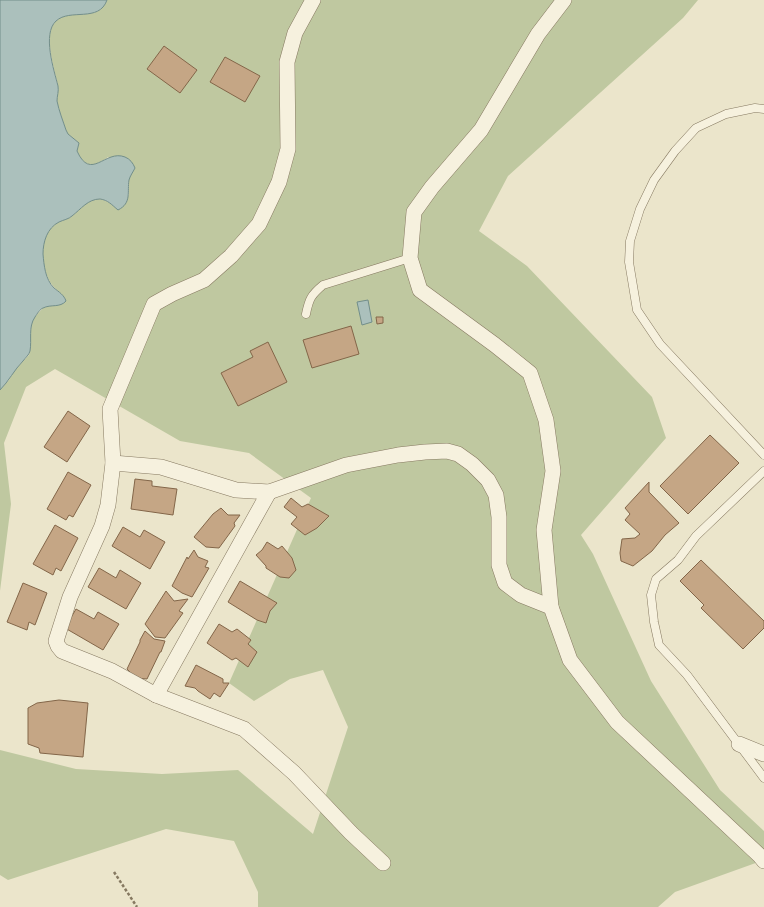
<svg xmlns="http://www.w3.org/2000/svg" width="764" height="907" font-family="'IBM Plex Serif',serif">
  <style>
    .green { fill: #bfc8a0 }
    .water { fill: #abc0bc; stroke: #728e8a }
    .building { fill: #c5a685; stroke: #836649 }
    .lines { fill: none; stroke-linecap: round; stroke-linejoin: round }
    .service-casing { stroke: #867961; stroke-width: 9 }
    .minor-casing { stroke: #867961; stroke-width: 16 }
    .path { stroke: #867961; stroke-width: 2.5; stroke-dasharray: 3 2; stroke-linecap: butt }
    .service { stroke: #f6f1de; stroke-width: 8 }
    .minor { stroke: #f6f1de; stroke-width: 15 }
  </style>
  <rect width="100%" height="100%" fill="#ebe5cb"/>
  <path class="green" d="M107,0H698L683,18L508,176L479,231L527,266L652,397L666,438L581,535L593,554L651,681L720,790L764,831V860L675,892L658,907H258V892L234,841L166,829L8,880L0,875V750L76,769L162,774L238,770L313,834L348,727L323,670L290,679L254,701L229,683L311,498L249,453L180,441L55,369L26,387L4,443L11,504L0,591V390L9,380L14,371L29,355L30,352V334L33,319L43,308L50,306L65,298C60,293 54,288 50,282C41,265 38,235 57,223C61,220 67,220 71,217C74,215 77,211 80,209C92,197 102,196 115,207L129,195V178L135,168L108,157C94,167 85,169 77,151L79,143L68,134L66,130C63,121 59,111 57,101C57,96 59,91 58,86C55,70 42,34 56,21C70,8 99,23 107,0Z"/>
  <g class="water">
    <path d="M0,0H107C99,23 70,8 56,21C42,34 54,70 58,86C59,91 57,96 57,101C59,111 63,121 66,130L68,134L79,143L77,151C91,182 105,149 125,157C130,159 133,163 135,168C133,172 130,176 129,180C127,192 132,203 118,210C112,205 108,200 100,199C88,199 81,209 72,216C69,219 63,220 59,222C47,228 43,242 43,254C44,265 45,279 54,288C59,292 64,295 66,301C60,308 51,304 43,308C40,309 37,314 35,317C28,327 32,340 30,351C29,355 26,357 23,361C14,370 9,381 0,390Z"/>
    <path d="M368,300L372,322L362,325L357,302Z"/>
  </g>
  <g class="building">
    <path d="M164,46L197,70L180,93L147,69Z"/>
    <path d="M225,57L260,76L245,102L210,82Z"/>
    <path d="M376,317H383V323L377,324Z"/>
    <path d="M351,326L359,354L312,368L303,340Z"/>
    <path d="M268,342L287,382L238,406L221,373L253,357L250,351Z"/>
    <path d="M68,411L90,426L67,462L44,447Z"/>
    <path d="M710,435L739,463L688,514L660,486Z"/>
    <path d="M68,472L91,485L73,517L69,515L66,520L47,509Z"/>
    <path d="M135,479L152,481V486L177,489L173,515L131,509Z"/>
    <path d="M649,482V492L679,523L665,535L652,551L633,566L621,561L620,553L622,539L635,538L640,534L625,520L630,514L625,508Z"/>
    <path d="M291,498L302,507L308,504L329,516L317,528L305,535L291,524L297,517L284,507Z"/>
    <path d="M221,508L228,515H240L234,523L235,526L219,548L206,547L194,537L213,514Z"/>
    <path d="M55,525L78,538L61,571L56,568L53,575L33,564Z"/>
    <path d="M123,527L140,537L144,530L165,542L150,569L112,546Z"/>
    <path d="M267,542L278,549L282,546L292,558L296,570L289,578L280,577L266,568V566L256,555L262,550Z"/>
    <path d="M194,550L198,557L208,561L205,567L209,568L192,597L182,593L172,586L187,557L188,559Z"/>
    <path d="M701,560L764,621V628L743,649L701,608L704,605L680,581Z"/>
    <path d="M99,568L116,578L120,570L141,583L126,609L88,587Z"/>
    <path d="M240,581L277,603L270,611L266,623L257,620L228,602Z"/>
    <path d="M23,583L47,593L35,625L29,622L27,630L7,622Z"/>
    <path d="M166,591L174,601L188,599L179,611L183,613L165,638L155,637L145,624Z"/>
    <path d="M76,609L94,619L98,612L119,624L103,650L65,628Z"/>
    <path d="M219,624L232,632L237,629L251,640L248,644L257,652L248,667L236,658L232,660L207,643Z"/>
    <path d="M145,631L154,639L165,641L161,652H160L147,679L136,678L127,669L140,642V640Z"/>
    <path d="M196,665L223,679V683H229L220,697L214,693L210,699L198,691L195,688L185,686Z"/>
    <path d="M59,700L88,703L83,757L40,753L39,748L28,744V708L37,703Z"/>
  </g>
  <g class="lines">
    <g class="service-casing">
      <g id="service">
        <path d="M764,109L755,108L726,114L696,128L675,151L654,180L640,209L630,241L629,262L637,310L660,344L764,455"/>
        <path d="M306,314C309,299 311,295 323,285L410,258"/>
        <path d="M764,471L696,536L678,560L656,579L651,595L654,622L659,645L687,675L764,778"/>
      </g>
    </g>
    <g class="minor-casing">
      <g id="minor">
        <path d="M313,0L295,33L287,62L288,149L279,182L259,224L231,256L204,280L172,294L154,304L110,409L113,463L108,505L102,526L70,597L56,641L58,646L62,651L112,671L156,695L244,729L294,773L351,833L383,863"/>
        <path d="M564,0L538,34L481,130L432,187L414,212L410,258L420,290L495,345L530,373L546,420L553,471L544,530L551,607L570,660L617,722L760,856L764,861"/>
        <path d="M113,463L161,467L236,490L269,492L346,465L398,455L425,452L447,451L458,454L472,464L488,480L496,495L499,517V565L505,583L521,595L551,607"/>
        <path d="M156,695L269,492"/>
        <path d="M739,744L764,754"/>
      </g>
    </g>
    <path class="path" d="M114,872L137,907"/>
    <use href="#service" class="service"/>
    <use href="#minor" class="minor"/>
  </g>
</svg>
